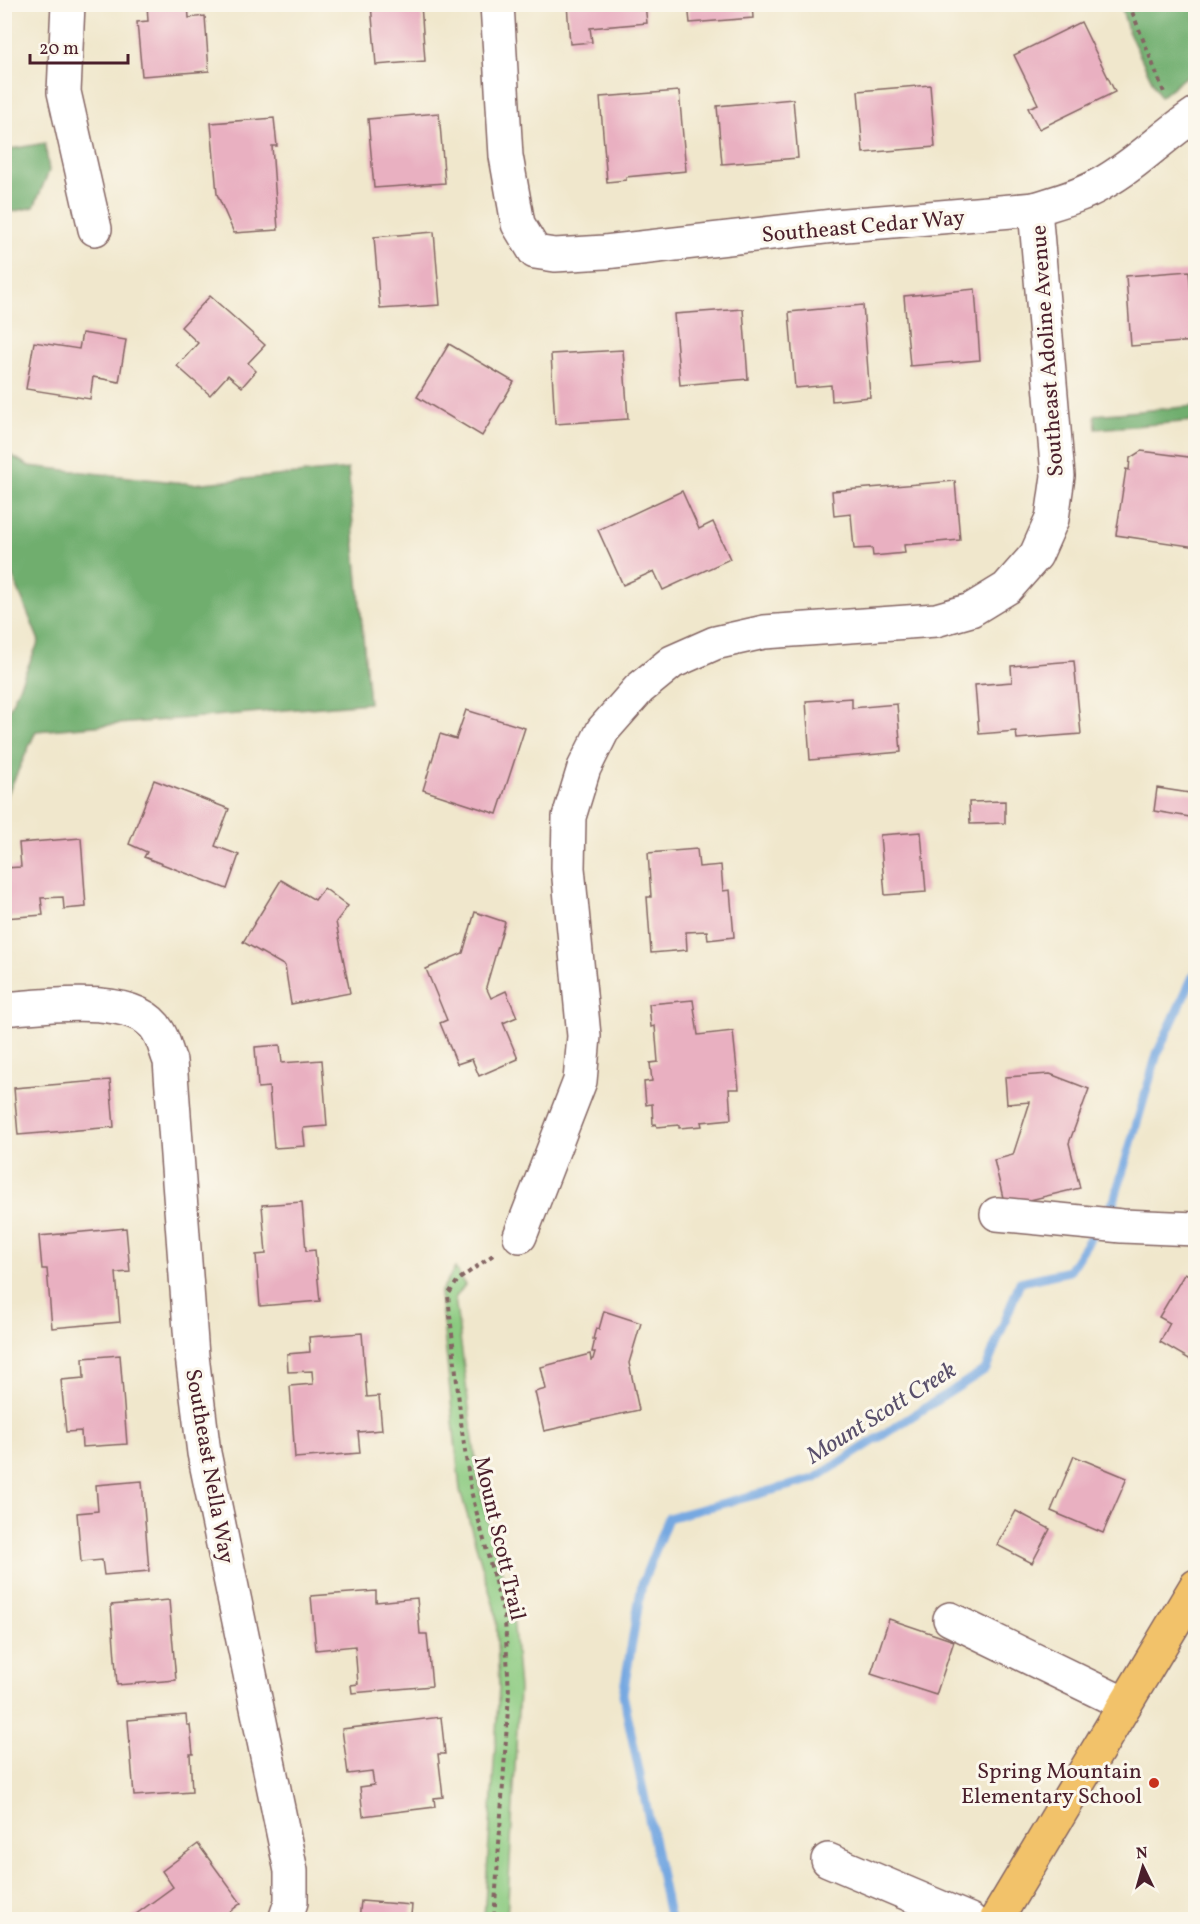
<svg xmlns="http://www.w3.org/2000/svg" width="1200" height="1924" font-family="Vollkorn,serif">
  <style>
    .green { fill: #8bca80; stroke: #6a7456; stroke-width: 1.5 }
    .forest { fill: #70ae6e; stroke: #5d664c; stroke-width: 1.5 }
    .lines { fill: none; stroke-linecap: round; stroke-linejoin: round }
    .stream { stroke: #76a8e1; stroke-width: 9 }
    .building { fill: #e9b0c1 }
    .minor-casing { stroke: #846563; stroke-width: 36 }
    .major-casing { stroke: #846563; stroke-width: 36 }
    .path { stroke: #846563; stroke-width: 4; stroke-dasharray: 4.5 4.5; stroke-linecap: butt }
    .minor { stroke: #fff; stroke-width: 33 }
    .major { stroke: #f2c26a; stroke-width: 33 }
    .poi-dot { fill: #c8321e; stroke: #fbf7ec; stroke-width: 2 }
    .labels { text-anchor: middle; stroke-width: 6; stroke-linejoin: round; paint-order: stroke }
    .street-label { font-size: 22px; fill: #4a1f2b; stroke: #fbf7ec }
    .poi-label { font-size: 22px; fill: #4a1f2b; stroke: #fbf7ec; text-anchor: end }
    .water-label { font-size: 24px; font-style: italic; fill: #594f6b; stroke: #fbf7ec }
  </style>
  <rect width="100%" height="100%" fill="#fbf7ec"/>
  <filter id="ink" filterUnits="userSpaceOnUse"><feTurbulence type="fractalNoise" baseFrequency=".0167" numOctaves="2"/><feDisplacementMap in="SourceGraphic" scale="12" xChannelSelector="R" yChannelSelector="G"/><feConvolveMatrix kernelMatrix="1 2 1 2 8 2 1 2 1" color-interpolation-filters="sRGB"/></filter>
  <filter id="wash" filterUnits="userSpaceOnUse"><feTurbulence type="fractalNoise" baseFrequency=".008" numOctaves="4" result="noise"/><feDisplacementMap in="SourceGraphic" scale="24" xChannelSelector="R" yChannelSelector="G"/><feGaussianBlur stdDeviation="1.35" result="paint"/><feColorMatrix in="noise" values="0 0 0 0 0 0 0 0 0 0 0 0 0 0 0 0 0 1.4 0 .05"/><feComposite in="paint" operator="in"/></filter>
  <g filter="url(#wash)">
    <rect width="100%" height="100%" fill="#f0e7cc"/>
    <path class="green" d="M455,1268L465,1285L455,1298L479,1486L513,1615L519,1690L507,1919H484L499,1687L496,1614L460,1490L440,1293Z"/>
    <g class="forest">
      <path d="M1121,5H1195V69L1160,97L1128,31Z"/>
      <path d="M45,143L49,171L34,207L5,213V150Z"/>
      <path d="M1195,406V421L1096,429L1095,415Z"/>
      <path d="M5,452L29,466L193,484L348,469L369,703L36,731L5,800V719L39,641L5,557Z"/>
    </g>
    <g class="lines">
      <g class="stream">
        <path d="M1104,1217L1114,1201L1157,1054L1196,970"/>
        <path d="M670,1920L623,1694L642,1584L668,1518L814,1479L986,1369L1020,1282L1069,1271L1096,1229"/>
      </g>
    </g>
    <g id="blocks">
      <g class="building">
        <path d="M147,4H188L189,18L205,16L209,71L142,76L137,22L148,21Z"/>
        <path d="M371,4H421L425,61L376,65Z"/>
        <path d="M567,4H645L647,23L590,28L592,42L570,44Z"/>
        <path d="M688,4H752L753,18L690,23Z"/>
        <path d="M1081,22L1115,92L1039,129L1028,108L1038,104L1014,55Z"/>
        <path d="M930,85L935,147L863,153L858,91Z"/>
        <path d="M679,91L686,171L626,177V180L607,182L600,97Z"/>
        <path d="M793,99L798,158L722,164L717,106Z"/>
        <path d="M439,113L445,183L374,188L368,119Z"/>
        <path d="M274,118L277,146H272L278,230L234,233L217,194L211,123Z"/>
        <path d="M434,232L440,305L380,309L374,237Z"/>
        <path d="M1189,271L1195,341L1131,346L1126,276Z"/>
        <path d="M975,289L980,360L910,366L904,296Z"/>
        <path d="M210,296L265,345L248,363L256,371L242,387L228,375L210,395L177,366L198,343L181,327Z"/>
        <path d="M863,305L870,397L832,401L831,385L795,388L789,312Z"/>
        <path d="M743,309L748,379L680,385L674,314Z"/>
        <path d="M82,333L126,340L119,382L93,377L90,399L26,389L34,342L79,349Z"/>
        <path d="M449,344L514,382L482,436L417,397Z"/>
        <path d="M623,350L628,419L555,424L551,354Z"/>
        <path d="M1141,451L1196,458V547L1116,535L1126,469L1129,470L1130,458Z"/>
        <path d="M955,481L960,540L904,545L905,553L873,556L872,548L854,549L851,514L834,516L832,491Z"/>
        <path d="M682,491L699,529L713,522L730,559L663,590L654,571L623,585L598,530Z"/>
        <path d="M1074,661L1081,734L1017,739L1016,731L979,734L975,685L1012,682L1011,666Z"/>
        <path d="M852,698V708L897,704L901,752L810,760L806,701Z"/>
        <path d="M466,710L525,728L497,814L423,790L440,734L456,739Z"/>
        <path d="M154,780L229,809L215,846L239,855L227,889L144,857L147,852L129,844Z"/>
        <path d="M1157,788L1196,794V818L1154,811Z"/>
        <path d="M1005,801V823L970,824L969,802Z"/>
        <path d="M921,832L926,892L885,895L880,835Z"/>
        <path d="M81,838L86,907L64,909L63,897L41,898L43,915L4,918V868L21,867L19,843Z"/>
        <path d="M697,849L699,867L721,865L723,891L730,890L734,937L708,940L707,931L686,932L687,950L651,953L647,897H651L648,853Z"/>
        <path d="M281,880L315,900L324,888L348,906L336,922L350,993L291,1004L285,966L243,942Z"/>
        <path d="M475,912L505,922L486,987L491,998L506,991L517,1017L503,1023L518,1059L479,1076L472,1059L457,1064L440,1023L447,1020L426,969L463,953Z"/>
        <path d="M693,1000L698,1035L733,1031L739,1089H729L731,1119L701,1122L702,1126L679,1128V1125L657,1127L656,1124L653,1125L652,1104L646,1105L644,1082L652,1081L650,1063L658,1062L655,1026L651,1027L649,1004Z"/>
        <path d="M280,1045L282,1063L322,1060L327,1126L303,1128L305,1146L274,1148L269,1087L258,1088L255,1047Z"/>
        <path d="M1050,1074L1089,1089L1069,1143L1080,1188L1005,1206L994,1160L1013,1155L1030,1102L1007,1104L1005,1077Z"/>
        <path d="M110,1080L114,1127L18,1135L14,1088Z"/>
        <path d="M302,1202L306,1251L315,1250L320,1301L260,1306L256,1255L266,1254L262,1205Z"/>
        <path d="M126,1228L130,1272L116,1273L120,1322L52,1328L47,1269H42L39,1236Z"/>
        <path d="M1185,1273L1196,1279V1363L1160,1342L1170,1323L1159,1317Z"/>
        <path d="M604,1311L641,1323L629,1363L639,1410L544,1431L535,1392L546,1389L541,1367L590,1354L591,1360L593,1359L595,1352H592L595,1339H593L596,1328L599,1329Z"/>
        <path d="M362,1333L367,1397L379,1396L382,1430L358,1432L360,1453L295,1458L290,1386L313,1384L312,1371L288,1372L287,1354L310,1352L309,1337Z"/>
        <path d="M120,1355L127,1444L82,1447L81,1431L66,1432L61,1380L84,1378L83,1358Z"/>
        <path d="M1074,1456L1127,1478L1103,1533L1051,1511Z"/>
        <path d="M142,1481L149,1571L104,1575L102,1560L81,1562L77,1513L98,1511L96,1485Z"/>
        <path d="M1016,1511L1050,1529L1032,1563L997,1545Z"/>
        <path d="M376,1591V1602L417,1598L420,1634H427L432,1686L352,1693L351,1685L358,1684L355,1646L316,1650L311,1596Z"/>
        <path d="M169,1600L176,1680L117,1685L111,1605Z"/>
        <path d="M889,1619L954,1641L936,1695L871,1674Z"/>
        <path d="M186,1715L187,1725H190L193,1754H190L192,1792L134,1796L128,1720Z"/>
        <path d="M441,1717L445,1754H438L443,1797L434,1798L435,1807L363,1816L360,1787L374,1785L372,1771L348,1774L342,1729Z"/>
        <path d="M198,1844L241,1903L219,1920H128L173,1887L162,1871Z"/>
        <path d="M361,1901L412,1905L411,1915L439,1918V1920H359Z"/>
      </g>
    </g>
  </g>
  <g filter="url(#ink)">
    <use href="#blocks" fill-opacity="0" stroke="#846563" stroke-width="1.5"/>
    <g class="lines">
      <g class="minor-casing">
        <g id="minor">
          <path d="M68,4L64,92L95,229"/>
          <path d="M497,4L506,156L518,224L535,252L555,255L605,252L833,226L1035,209C1057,202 1081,196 1101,184C1136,165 1163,136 1196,114"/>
          <path d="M4,1009C43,1006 136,992 158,1031C164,1040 166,1052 170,1061L192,1356L204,1453L291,1871V1902L285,1920"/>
          <path d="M997,1214L1122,1226L1196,1229"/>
          <path d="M520,1236L580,1081L584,1036L568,868L569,817L584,768L603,730L639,689L672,662L715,643L764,632L936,620L971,610L1007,588L1036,555L1052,519L1058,476L1035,209"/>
          <path d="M950,1619L1125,1704"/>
          <path d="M828,1860L970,1920"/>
        </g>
      </g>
      <g class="major-casing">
        <path id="major" d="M996,1920L1196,1586"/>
      </g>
      <g class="path">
        <path d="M1129,4L1165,95"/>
        <path d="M1193,156L1191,168L1196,181"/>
        <path d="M493,1255L458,1280L448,1295L462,1431L471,1491L505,1620L509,1693L494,1920"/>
      </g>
      <use href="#minor" class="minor"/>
      <use href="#major" class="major"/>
    </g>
  </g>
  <circle class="poi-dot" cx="1154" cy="1783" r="6"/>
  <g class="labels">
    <g class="street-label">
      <text transform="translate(863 225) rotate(-5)" y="8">Southeast Cedar Way</text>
      <text transform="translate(1046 351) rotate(-94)" y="8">Southeast Adoline Avenue</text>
      <text transform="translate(211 1466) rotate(80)" y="8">Southeast Nella Way</text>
      <text transform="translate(501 1538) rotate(77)" y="8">Mount Scott Trail</text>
    </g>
    <g class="poi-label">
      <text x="1142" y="1778">Spring Mountain<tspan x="1142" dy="25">Elementary School</tspan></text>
    </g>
    <g class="water-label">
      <text transform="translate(881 1412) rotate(-32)" y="8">Mount Scott Creek</text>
    </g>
  </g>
  <rect width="1200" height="1924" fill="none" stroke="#fbf7ec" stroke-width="24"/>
  <g transform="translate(1143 1867) rotate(355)" stroke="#fbf7ec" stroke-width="4.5" paint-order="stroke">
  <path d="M0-4.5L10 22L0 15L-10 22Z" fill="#4a1f2b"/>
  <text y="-9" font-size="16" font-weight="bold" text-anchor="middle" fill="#4a1f2b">N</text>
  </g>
  <path d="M30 54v9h98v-9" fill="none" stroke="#4a1f2b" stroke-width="3"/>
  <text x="39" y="54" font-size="18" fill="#4a1f2b" stroke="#fbf7ec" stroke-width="4.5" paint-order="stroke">20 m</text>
</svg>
